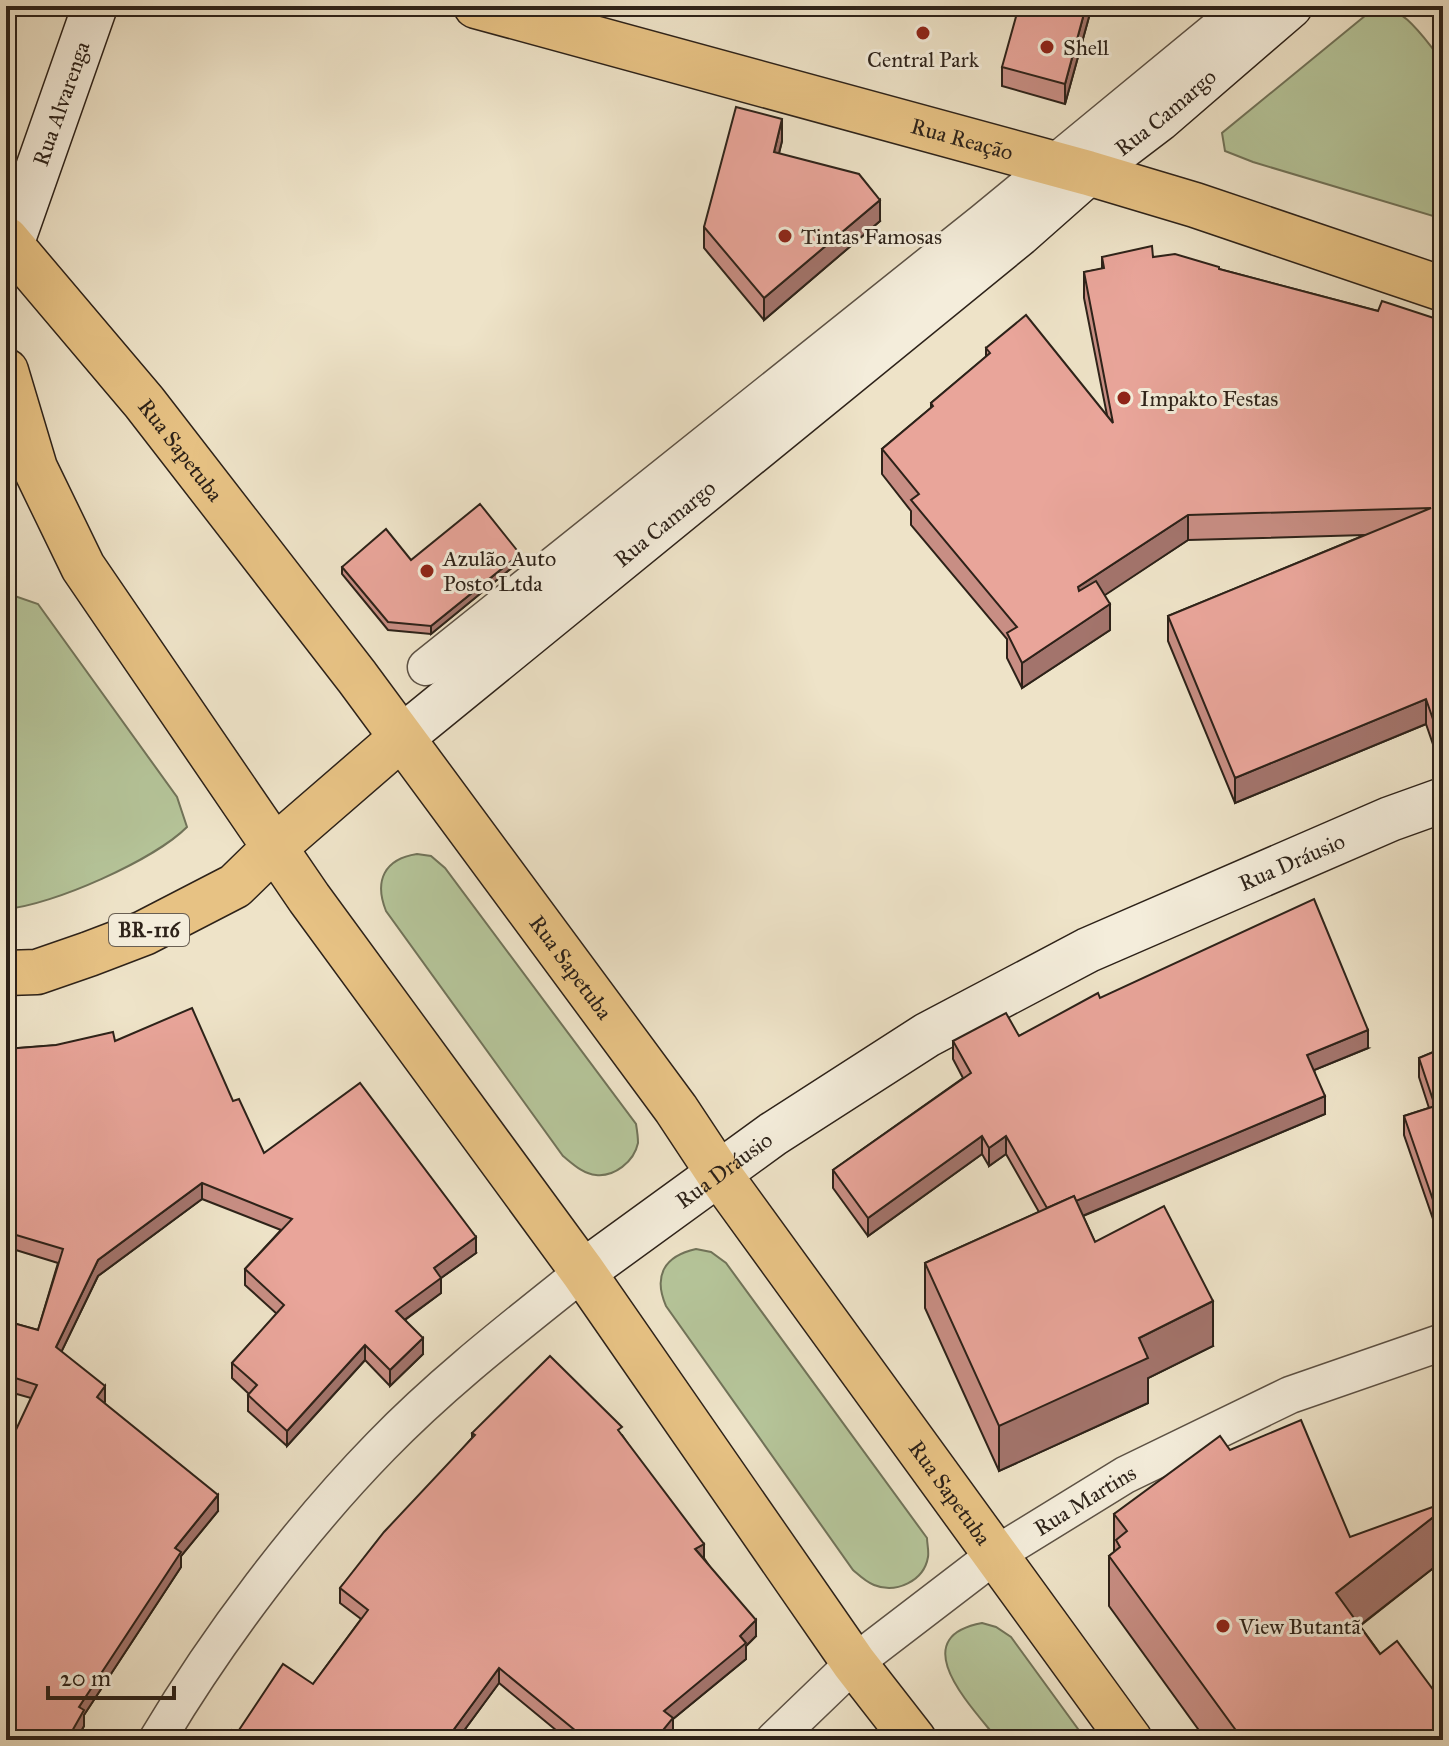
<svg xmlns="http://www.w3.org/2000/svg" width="1449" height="1746" font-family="'IM FELL Great Primer',serif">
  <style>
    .green { fill: #b5c499; stroke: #717359; stroke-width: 2 }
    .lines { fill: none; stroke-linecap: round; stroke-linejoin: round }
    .street-casing { stroke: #5d5245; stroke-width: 39 }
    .secondary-casing { stroke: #2d2219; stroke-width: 47 }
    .primary-casing { stroke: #2d2219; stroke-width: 47 }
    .highway-casing { stroke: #2d2219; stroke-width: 47 }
    .street { stroke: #f4eddb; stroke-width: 36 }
    .secondary { stroke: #f4eddb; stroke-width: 44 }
    .primary { stroke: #e7c284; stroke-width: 44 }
    .highway { stroke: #e7c284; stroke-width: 44 }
    .wall { fill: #c88e84; stroke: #2d2219; stroke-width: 2 }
    .shaded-wall { fill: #a3746c; stroke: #2d2219; stroke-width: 2 }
    .building { fill: #e9a59a; stroke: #2d2219; stroke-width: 2 }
    .poi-dot { fill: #8f2418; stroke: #f4eddb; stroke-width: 3 }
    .labels { text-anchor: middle; stroke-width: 6; stroke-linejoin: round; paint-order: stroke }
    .shield { fill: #f4eddb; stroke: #695f53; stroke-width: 2 }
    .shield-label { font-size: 20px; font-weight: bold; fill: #2d2219 }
    .poi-label { font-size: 22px; fill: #2d2219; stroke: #f4eddb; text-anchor: start }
    .street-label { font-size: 22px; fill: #2d2219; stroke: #f4eddb }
  </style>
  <rect width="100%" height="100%" fill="#eee3c8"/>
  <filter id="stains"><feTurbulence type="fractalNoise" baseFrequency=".0025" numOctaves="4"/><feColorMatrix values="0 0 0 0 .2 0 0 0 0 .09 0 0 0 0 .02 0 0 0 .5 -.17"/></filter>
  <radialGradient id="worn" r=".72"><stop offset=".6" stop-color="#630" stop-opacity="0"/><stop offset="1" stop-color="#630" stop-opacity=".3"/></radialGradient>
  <g class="green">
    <path d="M1377,6C1405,6 1426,42 1443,61V219L1253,162L1225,151L1222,133Z"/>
    <path d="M6,593L38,604L177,797L187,827C154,860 53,905 6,909Z"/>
    <path d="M417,854L431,856L445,868L636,1124C637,1130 638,1138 638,1143C634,1162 614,1177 596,1175C583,1174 573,1164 563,1156L386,911C374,881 384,859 417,854Z"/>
    <path d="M696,1249L711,1252L726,1263L927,1538C927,1543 929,1551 928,1557C924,1581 896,1594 874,1585C866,1582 860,1576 853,1570L666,1306C653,1276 664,1256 696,1249Z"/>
    <path d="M982,1623L996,1627L1011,1637L1086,1740H998C974,1709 902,1638 982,1623Z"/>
  </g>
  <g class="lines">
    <g class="street-casing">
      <g id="street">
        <path d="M426,667L984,221L1245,6"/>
        <path d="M157,1740C217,1639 299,1530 381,1446C443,1382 513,1328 583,1272"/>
        <path id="s1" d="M774,1740L854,1663L995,1555L1125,1475L1290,1395L1443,1342"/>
      </g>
    </g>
    <g class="secondary-casing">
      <g id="secondary">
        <path id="s2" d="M11,245L95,6"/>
        <path id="s3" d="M401,738L1019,234L1088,173L1159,119L1290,6"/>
        <path id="s4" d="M583,1272L773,1134L927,1035L1088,950L1390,819L1443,800"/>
      </g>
    </g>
    <g class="primary-casing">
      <path id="primary" d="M6,973L37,972L89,954L144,933L235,886L274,848L401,738"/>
    </g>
    <g class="highway-casing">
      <g id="highway">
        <path id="s5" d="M476,6L1088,173L1195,205L1443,289"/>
        <path id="s6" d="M6,239L144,402L357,677L676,1109L719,1174L1130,1740"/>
        <path d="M6,371L35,468L83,567L309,898L583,1272L854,1663L914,1740"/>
      </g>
    </g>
    <use href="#street" class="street"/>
    <use href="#secondary" class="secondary"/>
    <use href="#primary" class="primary"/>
    <use href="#highway" class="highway"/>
  </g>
  <g class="wall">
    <path d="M1092,6L1065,104L1002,86V67Z"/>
    <path d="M782,141L779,153L880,221L764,320L704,248V227Z"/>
    <path d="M1102,257H1153L1219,269L1378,311L1443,321V751L1436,753L1426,724L1235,803L1168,641V616L1365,535L1188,540L1104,595L1110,630L1022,688L1007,658V639L911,525V511L882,474V449L931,408V403L986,357V348L1107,415L1084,298V272L1102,269Z"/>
    <path d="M411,560L520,561L431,634L388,630L342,574V567Z"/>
    <path d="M1100,998L1368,1048L1314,1070L1325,1114L1083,1216L1095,1242L1213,1346L1148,1378V1403L999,1471L925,1308V1263L1039,1212L1006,1154L989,1166L982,1154L868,1236L833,1188V1170L963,1078L953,1059V1041L1019,1036Z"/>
    <path d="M115,1041L233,1101L264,1153L476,1253L441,1278V1293L405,1320L423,1354L390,1386L365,1360L287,1446L248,1411V1395L249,1394L232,1378V1363L277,1314L245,1285V1269L281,1230L202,1199L98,1276L61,1352L104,1403L218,1511L181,1556V1567L84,1715V1726L76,1740H6L31,1398L6,1391V1321L38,1330L58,1263L6,1247V1049Z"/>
    <path d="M1443,1048V1248L1404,1135V1116L1429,1108L1419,1077V1058Z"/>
    <path d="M472,1433L622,1435L756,1636L746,1646V1659L673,1719V1734L668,1740H568L499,1683L457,1740H226L313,1684L361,1619L340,1603V1588L472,1438Z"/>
    <path d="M1230,1450L1350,1537L1441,1562L1360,1626L1443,1740H1206L1109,1606V1556L1114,1552V1514Z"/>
  </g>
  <g class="shaded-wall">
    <path d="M1086,6H1092L1065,104V84Z"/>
    <path d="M782,119V141L774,173V152Z"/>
    <path d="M880,200V221L764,320V298Z"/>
    <path d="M1188,515V540L1078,613V587Z"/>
    <path d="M520,554V561L431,634V626Z"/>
    <path d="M1110,604V630L1022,688V663Z"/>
    <path d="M1426,699V724L1235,803V778Z"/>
    <path d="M1443,725V751L1436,753V728Z"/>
    <path d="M1368,1030V1048L1307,1073V1055Z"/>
    <path d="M1325,1096V1114L1049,1230V1212Z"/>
    <path d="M982,1136V1154L868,1236V1218Z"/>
    <path d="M1006,1136V1154L989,1166V1148Z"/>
    <path d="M202,1183V1199L98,1276L56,1363V1347L98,1260Z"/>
    <path d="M476,1237V1253L441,1278V1293L396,1326V1311L434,1268Z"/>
    <path d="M1213,1301V1346L1148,1378V1403L999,1471V1426L1139,1338Z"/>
    <path d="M423,1338V1354L390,1386V1370Z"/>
    <path d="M365,1345V1360L287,1446V1431Z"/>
    <path d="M105,1386V1402L97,1412V1397Z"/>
    <path d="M218,1495V1511L181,1556V1567L84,1715V1726L76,1740H67L79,1707L175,1548Z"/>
    <path d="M1441,1511V1562L1336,1644V1593Z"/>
    <path d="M704,1544V1559L695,1549Z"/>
    <path d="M756,1620V1636L746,1646V1659L673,1719V1734L668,1740H655L664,1711Z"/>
    <path d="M499,1668V1683L457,1740H446Z"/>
    <path d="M1443,1726V1740H1424Z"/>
  </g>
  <g class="building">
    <path d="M1019,6H1086L1065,84L1002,67Z"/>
    <path d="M736,107L782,119L774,152L859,174L880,200L764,298L704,227Z"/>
    <path d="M1152,246L1153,257L1175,254L1219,267V269L1378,311L1382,301L1443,321V725L1436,728L1426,699L1235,778L1168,616L1431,508L1188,515L1078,587L1079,591L1096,581L1110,604L1022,663L1007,633L1017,627L911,500L919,494L882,449L933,406L931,403L990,353L986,348L1026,315L1113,423L1084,272L1104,268L1102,257Z"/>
    <path d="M480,504L520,554L431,626L388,622L342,567L386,529L411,560Z"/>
    <path d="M1314,899L1368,1030L1307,1055L1325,1096L1076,1201L1074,1196L1047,1208L1006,1136L989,1148L982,1136L868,1218L833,1170L971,1073L953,1041L1006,1013L1019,1036L1098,993L1100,998Z"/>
    <path d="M192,1008L233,1101L239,1099L264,1153L360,1083L476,1237L434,1268L441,1278L396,1311L423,1338L390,1370L365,1345L287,1431L248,1395L257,1385L232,1363L284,1305L245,1269L292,1219L202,1183L98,1260L56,1347L105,1386L97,1397L218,1495L175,1548L181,1552L79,1707L84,1710L67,1740H6V1451L37,1385L6,1375V1321L38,1330L63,1249L6,1232V1049L56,1045L113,1032L115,1041Z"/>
    <path d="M1443,1048V1229L1404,1116L1435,1106L1419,1058Z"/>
    <path d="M1074,1196L1095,1242L1164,1206L1213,1301L1139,1338L1148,1358L999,1426L925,1263Z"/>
    <path d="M550,1356L622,1427L618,1430L704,1544L695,1549L756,1620L740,1636L746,1643L664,1711L673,1718L655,1740H587L499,1668L446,1740H226L232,1730L237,1733L283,1664L313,1684L368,1610L340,1588L384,1532L475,1435L472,1433Z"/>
    <path d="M1301,1420L1350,1537L1438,1505L1441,1511L1336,1593L1380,1654L1397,1641L1443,1703V1726L1424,1740H1243L1109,1556L1120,1547L1116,1540L1127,1531L1114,1514L1220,1436L1230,1450Z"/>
  </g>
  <g class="poi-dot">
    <circle cx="923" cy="33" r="8"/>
    <circle cx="1047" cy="47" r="8"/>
    <circle cx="785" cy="236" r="8"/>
    <circle cx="1124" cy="398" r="8"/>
    <circle cx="427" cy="571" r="8"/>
    <circle cx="1223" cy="1626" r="8"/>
  </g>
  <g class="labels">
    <rect class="shield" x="109" y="914" width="80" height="32" rx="6"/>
    <g class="shield-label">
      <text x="149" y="937">BR-116</text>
    </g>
    <g class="poi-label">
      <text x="1063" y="55">Shell</text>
      <text x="923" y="67" text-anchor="middle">Central Park</text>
      <text x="801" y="244">Tintas Famosas</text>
      <text x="1140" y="406">Impakto Festas</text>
      <text x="443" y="566">Azulão Auto<tspan x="443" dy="25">Posto Ltda</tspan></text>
      <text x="1239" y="1634">View Butantã</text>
    </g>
    <g class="street-label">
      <text dy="8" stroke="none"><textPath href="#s2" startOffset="150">Rua Alvarenga</textPath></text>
      <text dy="8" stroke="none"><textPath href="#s3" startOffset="988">Rua Camargo</textPath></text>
      <text dy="8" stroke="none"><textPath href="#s5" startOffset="504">Rua Reação</textPath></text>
      <text dy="8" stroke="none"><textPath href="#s6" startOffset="274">Rua Sapetuba</textPath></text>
      <text dy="8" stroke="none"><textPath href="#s3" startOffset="340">Rua Camargo</textPath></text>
      <text dy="8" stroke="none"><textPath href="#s4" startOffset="822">Rua Dráusio</textPath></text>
      <text dy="8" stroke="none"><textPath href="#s6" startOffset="922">Rua Sapetuba</textPath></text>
      <text dy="8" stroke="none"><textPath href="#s4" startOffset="174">Rua Dráusio</textPath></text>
      <text dy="8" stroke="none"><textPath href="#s6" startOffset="1570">Rua Sapetuba</textPath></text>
      <text dy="8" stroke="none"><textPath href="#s1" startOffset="394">Rua Martins</textPath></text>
    </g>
  </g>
  <rect width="1449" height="1746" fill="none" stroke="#eee3c8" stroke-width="32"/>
  <rect x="8" y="8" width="1433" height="1730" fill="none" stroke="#2d2219" stroke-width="4"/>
  <rect x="16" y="16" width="1417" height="1714" fill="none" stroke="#2d2219" stroke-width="2"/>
  <path d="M48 1686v12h126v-12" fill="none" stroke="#2d2219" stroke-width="4"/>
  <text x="60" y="1686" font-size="24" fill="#2d2219" stroke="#f4eddb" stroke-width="6" paint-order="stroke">20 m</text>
  <rect width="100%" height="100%" filter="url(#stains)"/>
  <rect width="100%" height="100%" fill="url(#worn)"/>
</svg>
